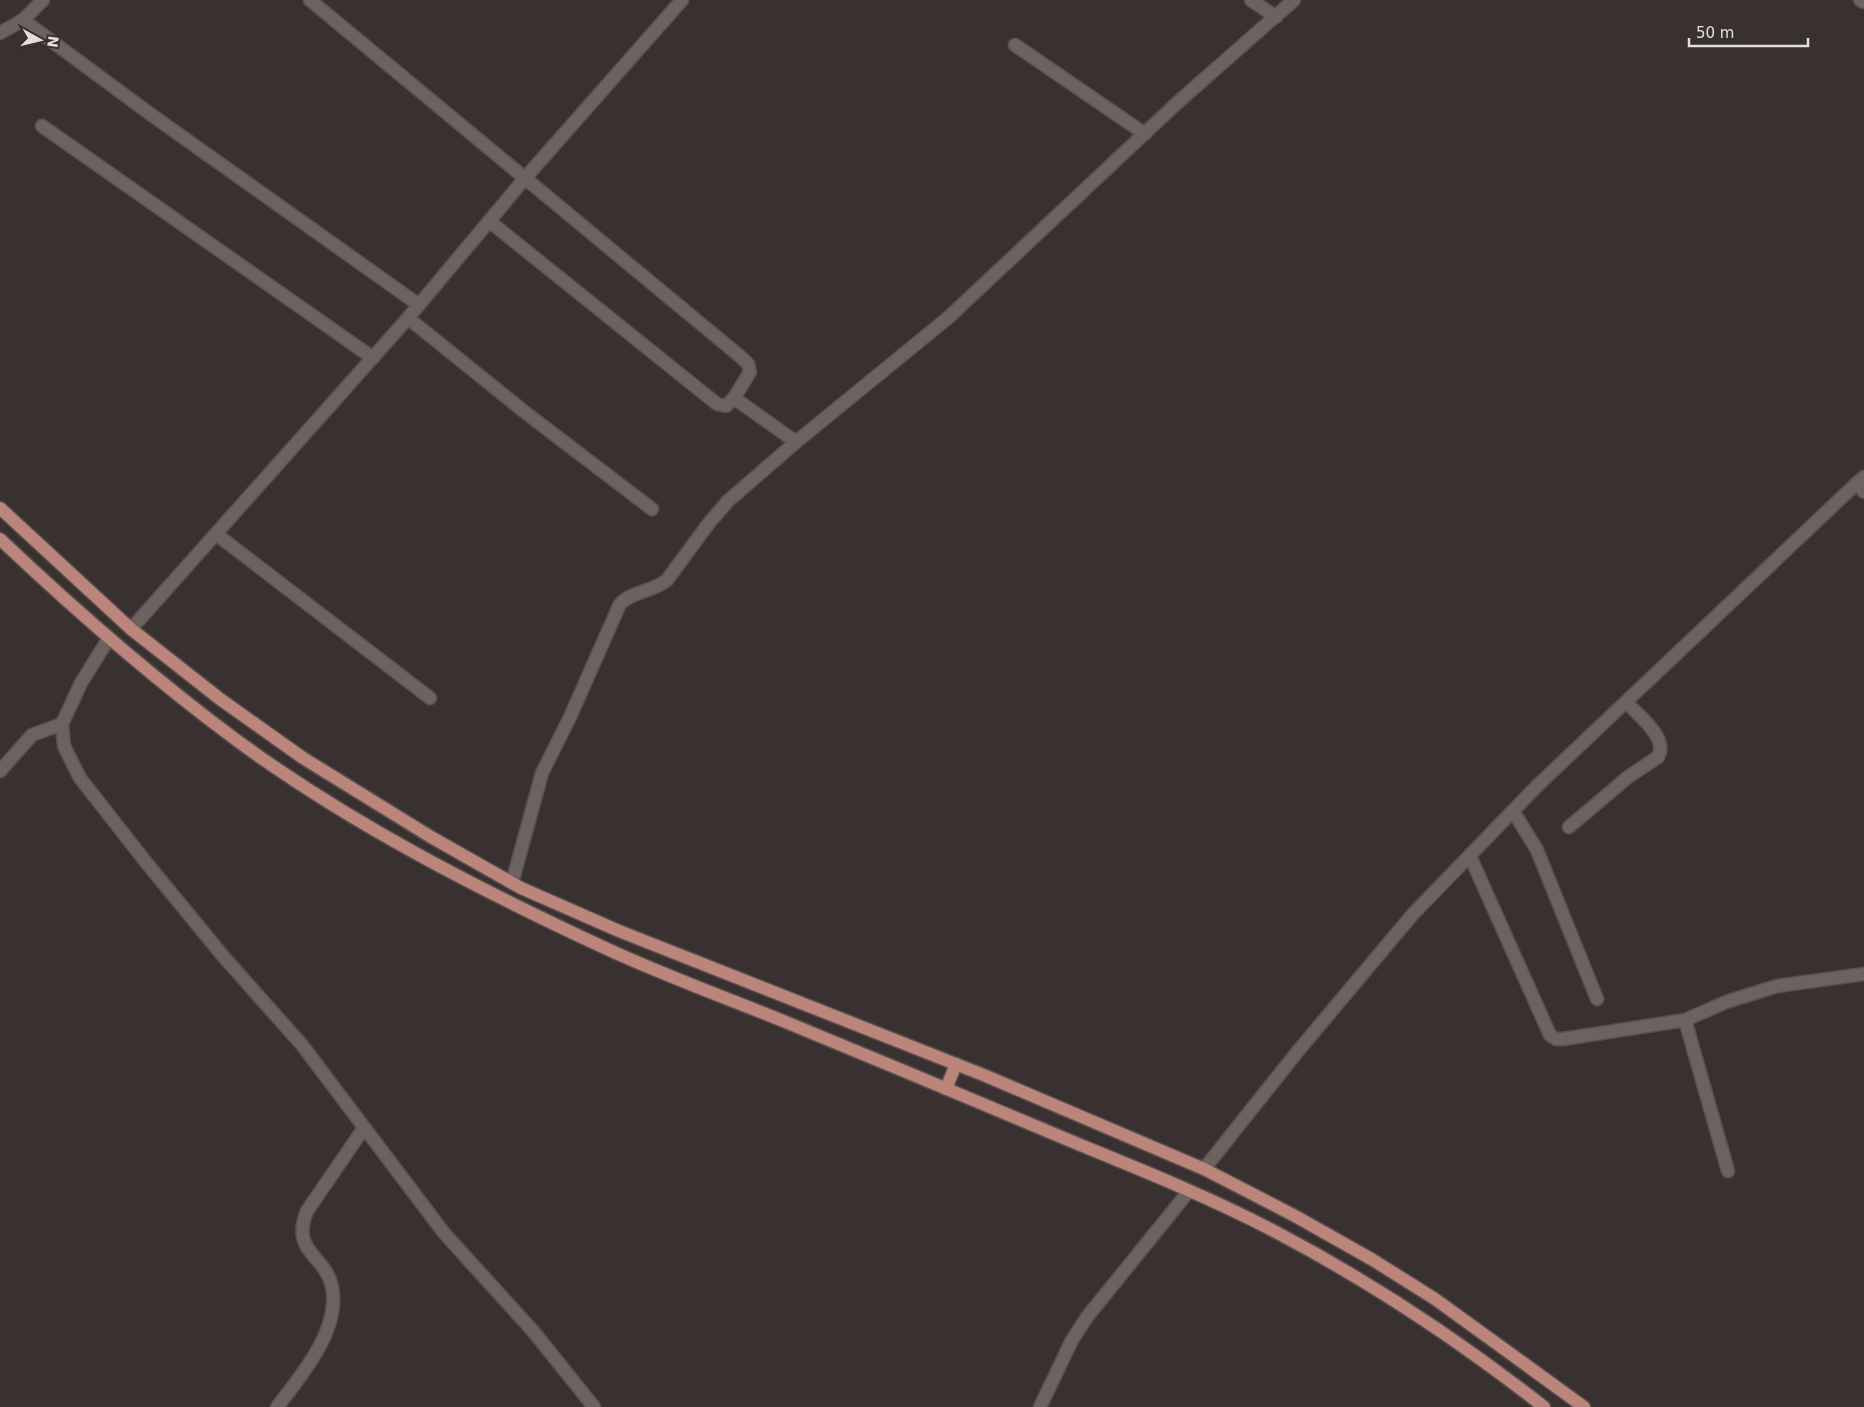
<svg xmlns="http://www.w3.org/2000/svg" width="1864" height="1407" font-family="'DejaVu Sans',sans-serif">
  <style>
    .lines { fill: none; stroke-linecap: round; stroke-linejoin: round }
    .minor-casing { stroke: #58504f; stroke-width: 15 }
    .primary-casing { stroke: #58504f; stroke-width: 15 }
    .minor { stroke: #6c6361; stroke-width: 12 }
    .primary { stroke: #bc857b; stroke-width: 12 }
  </style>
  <rect width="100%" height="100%" fill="#393130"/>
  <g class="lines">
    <g class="minor-casing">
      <g id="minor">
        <path d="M310,0L742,358L748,364L750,372L734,398L726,406L717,404L489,221"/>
        <path d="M1251,0L1276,17"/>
        <path d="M1860,0L1864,2"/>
        <path d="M23,20L43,0"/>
        <path d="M0,33L23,20L153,116L419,305"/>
        <path d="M1015,45L1145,134"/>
        <path d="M42,126L373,358"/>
        <path d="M408,318L526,413L652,509"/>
        <path d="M734,398L796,442"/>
        <path d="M1864,477L1857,483L1864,492"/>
        <path d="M216,534L430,698"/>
        <path d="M131,629L408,318L526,177L682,0"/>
        <path d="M109,638L81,683L62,724L64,746L80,778L145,861L223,956L302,1045L444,1233L533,1331L594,1407"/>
        <path d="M0,771L32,735L62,724"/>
        <path d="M1513,811L1537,850L1597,999"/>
        <path d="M1569,827L1628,777L1658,757C1669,738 1638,715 1626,702"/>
        <path d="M1470,856L1550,1035L1556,1039H1563L1685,1020L1728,1171"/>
        <path d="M512,883L542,773L570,717L620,604C632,591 653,592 667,580L709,523L728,501L796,442L949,317L1177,103L1294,0"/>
        <path d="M1685,1020L1726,1002L1777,986L1864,974"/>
        <path d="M1204,1169L1298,1051L1413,914L1538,785L1857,483"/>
        <path d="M277,1407C301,1376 341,1329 332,1287C326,1255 290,1253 307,1211L364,1128"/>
        <path d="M1040,1407L1072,1340L1087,1317L1189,1191"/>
      </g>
    </g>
    <g class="primary-casing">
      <g id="primary">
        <path d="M0,508L131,629L220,699L303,758L431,837L521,888L619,931L986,1076L1204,1169L1295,1216L1373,1260L1435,1299L1584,1407"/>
        <path d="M0,539C76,611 155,680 239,742C351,824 480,890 605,948C665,976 727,998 788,1023C885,1063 981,1103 1078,1144C1144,1171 1211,1198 1274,1231C1369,1281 1460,1341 1544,1407"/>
        <path d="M946,1089L956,1064"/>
      </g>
    </g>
    <use href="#minor" class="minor"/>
    <use href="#primary" class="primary"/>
  </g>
  <g transform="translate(40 40) rotate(98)" stroke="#393130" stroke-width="4" paint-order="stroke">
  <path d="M0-4L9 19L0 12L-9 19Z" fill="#e4dfde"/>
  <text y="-8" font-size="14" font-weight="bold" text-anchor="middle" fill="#e4dfde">N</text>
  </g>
  <path d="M1689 38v8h119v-8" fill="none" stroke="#e4dfde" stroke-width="2.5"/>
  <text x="1696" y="38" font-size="15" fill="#e4dfde" stroke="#393130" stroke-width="4" paint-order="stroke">50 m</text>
</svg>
